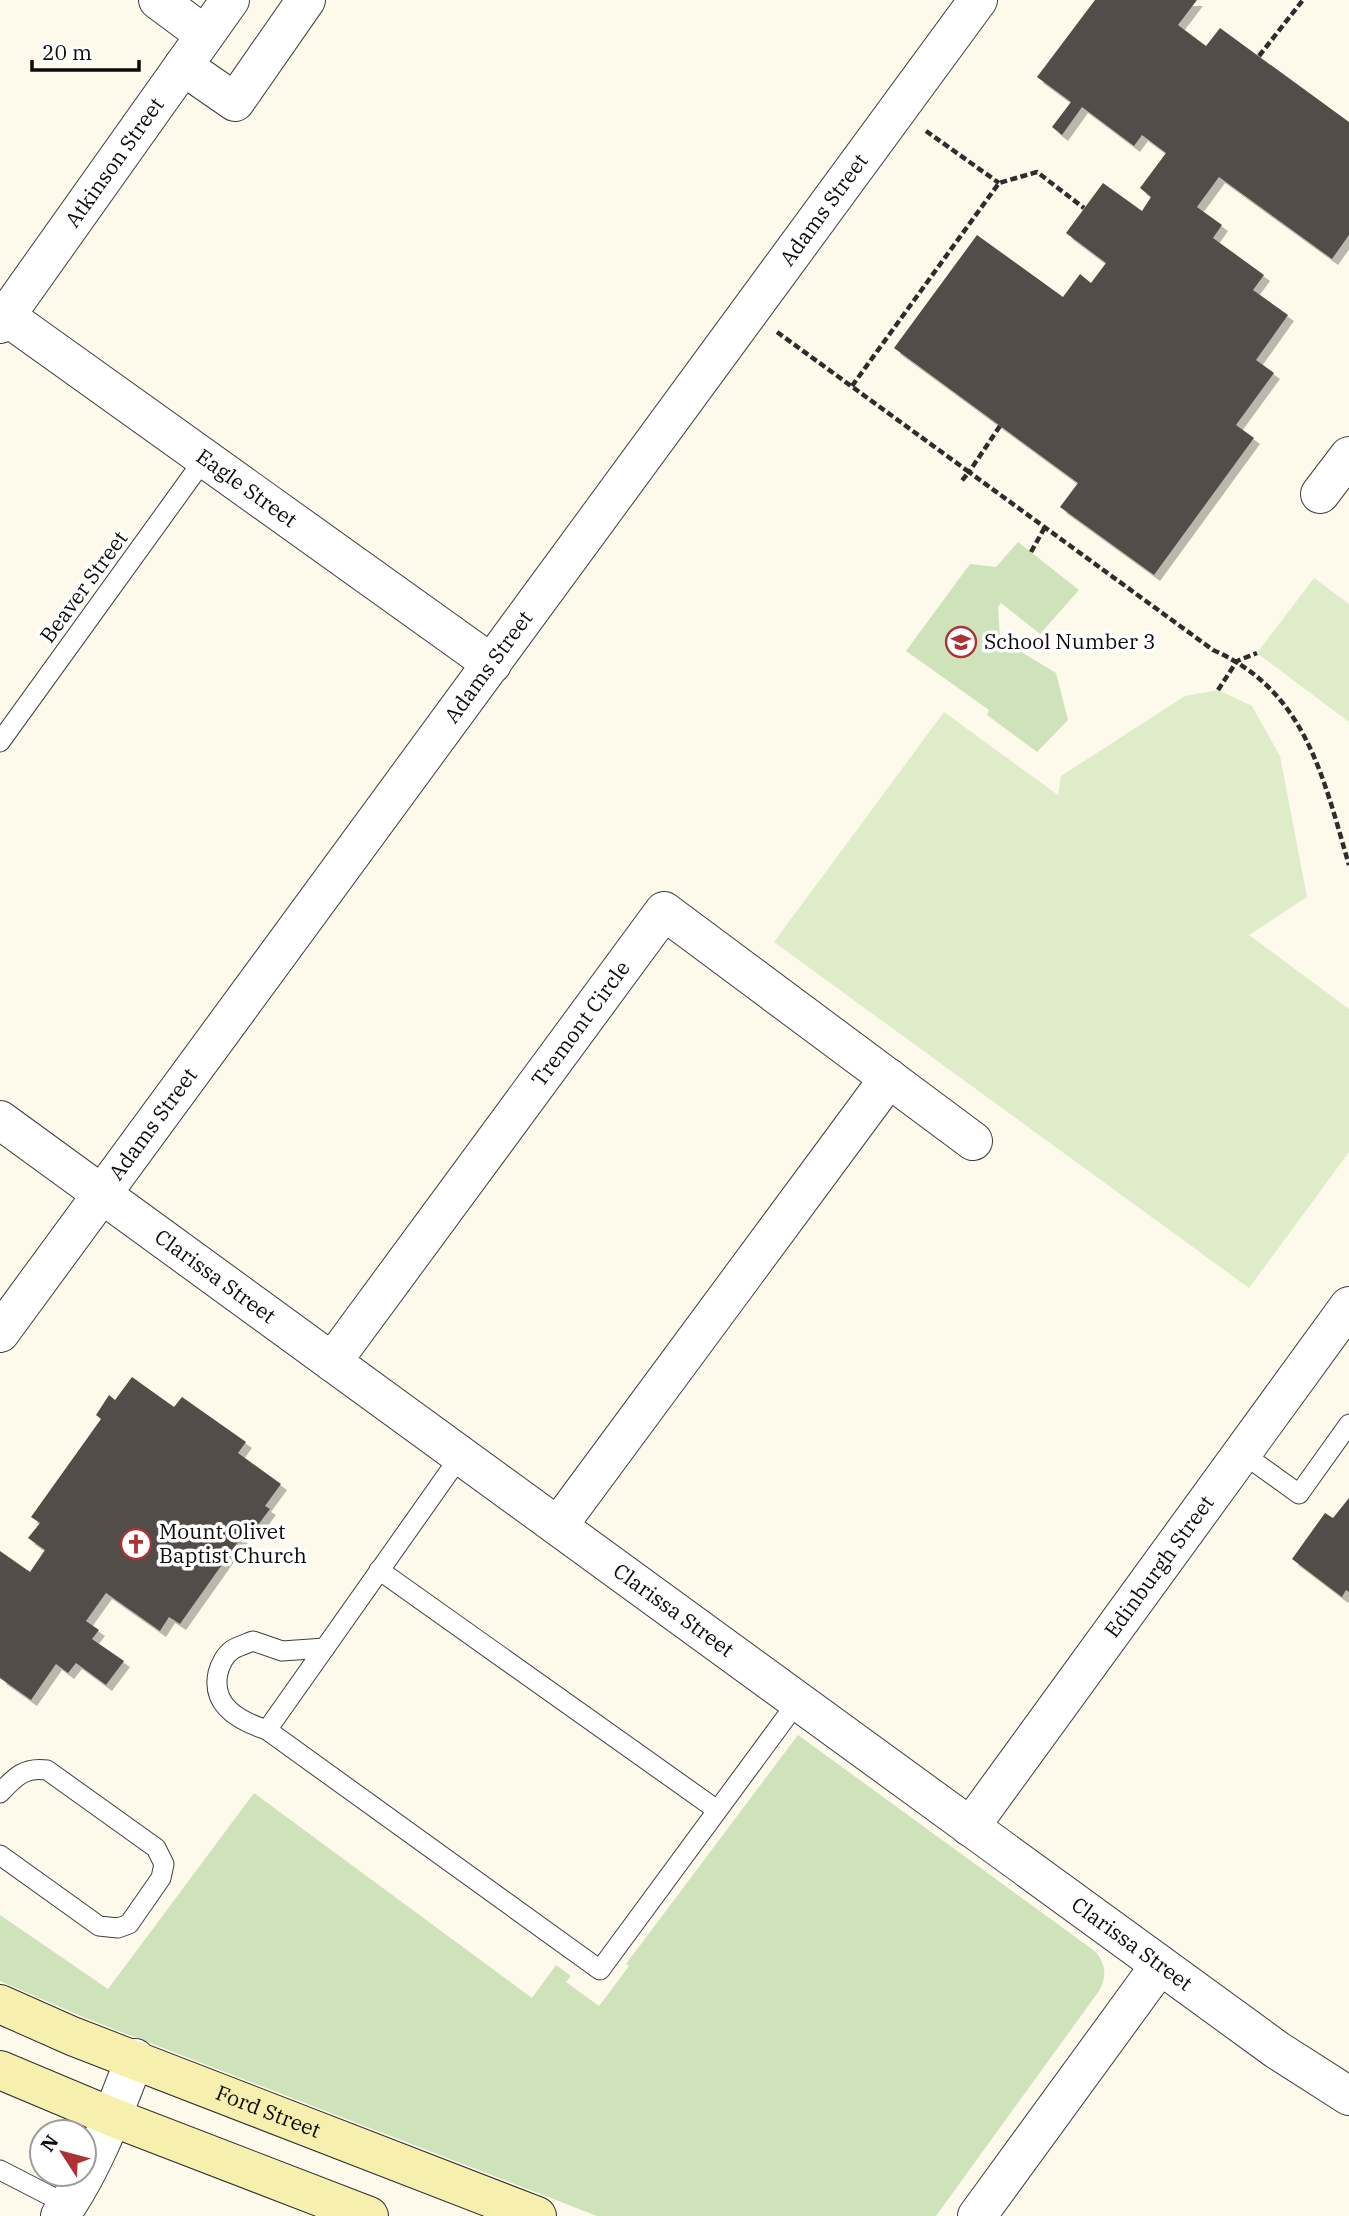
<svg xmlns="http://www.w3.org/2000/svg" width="1349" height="2216" font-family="'IBM Plex Serif',serif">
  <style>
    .green { fill: #cee3b9 }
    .pitch { fill: #dfecca }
    .building { fill: #524d49; filter: url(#shadow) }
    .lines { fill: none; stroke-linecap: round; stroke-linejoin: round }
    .lane-casing { stroke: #3e3e3e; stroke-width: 21 }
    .street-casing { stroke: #3e3e3e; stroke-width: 40 }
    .secondary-casing { stroke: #2d2d2d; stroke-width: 40 }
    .path { stroke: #2d2d2d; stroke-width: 4.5; stroke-dasharray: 7 3.5; stroke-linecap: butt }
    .lane { stroke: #fff; stroke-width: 19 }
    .street { stroke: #fff; stroke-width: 38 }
    .secondary { stroke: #f6efad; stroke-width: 38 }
    .labels { text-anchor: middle; stroke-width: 7; stroke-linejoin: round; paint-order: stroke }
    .street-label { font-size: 21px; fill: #0b0b0b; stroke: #fff }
    .poi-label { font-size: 21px; fill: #0b0b0b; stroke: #fff; text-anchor: start }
  </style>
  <defs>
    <filter id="shadow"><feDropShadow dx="6" dy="6" stdDeviation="0" flood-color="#0004"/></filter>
  </defs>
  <rect width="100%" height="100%" fill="#fdfaeb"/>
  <g class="green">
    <path d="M1018,542L1079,590L1040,634L1001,603L998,607L1000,639L1056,673L1068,720L1037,752L987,715L989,710L906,651L970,564L996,567Z"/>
    <path d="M798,1735L1096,1952C1106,1965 1107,1977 1099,1991L936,2216H597L88,2019L0,1981V1915L108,1989L254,1793L532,1998L556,1965L571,1976L566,1982L599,2006L629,1966L626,1964Z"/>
  </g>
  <g class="pitch">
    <path d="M1314,578L1349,604V722L1257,653Z"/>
    <path d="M1218,690L1252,706L1280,756L1307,897L1249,935L1349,1009V1152L1249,1288L774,942L944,712L1058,795L1061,776L1185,696Z"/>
  </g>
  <g class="building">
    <path d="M1095,0H1197L1178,25L1206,46L1220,28L1349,122V235L1332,259L1219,177L1197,207L1222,225L1213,238L1264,275L1253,290L1288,315L1256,360L1274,373L1236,425L1254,438L1154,575L1060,507L1078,483L894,348L977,235L1063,297L1080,274L1091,283L1106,263L1066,233L1103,183L1142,211L1151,197L1140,188L1166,153L1142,135L1134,146L1082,107L1062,135L1052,127L1071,102L1037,77Z"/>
    <path d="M132,1377L174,1407L182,1397L246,1442L238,1453L281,1484L265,1506L270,1509L255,1529L250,1525L180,1624L169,1617L160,1631L106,1593L86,1621L99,1630L92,1639L124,1661L106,1685L76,1663L68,1673L56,1664L31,1700L0,1678V1551L30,1572L45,1550L28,1538L40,1523L31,1517L101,1419L96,1415L109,1395L115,1400Z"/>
    <path d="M1349,1498V1592L1346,1590L1342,1597L1292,1559L1325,1513L1333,1518Z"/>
  </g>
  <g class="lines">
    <g class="lane-casing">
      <g id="lane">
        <path d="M0,742L205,458"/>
        <path d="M1242,1453L1299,1494L1349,1424"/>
        <path d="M461,1455L267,1730L600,1970L798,1701"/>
        <path d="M379,1570L717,1810"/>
        <path d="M267,1730C239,1721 211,1706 218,1673C220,1665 225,1655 232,1650C238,1646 246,1644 253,1641L282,1651L325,1648"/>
        <path d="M0,1793C15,1777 24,1767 47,1770L156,1848L164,1864L161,1878L129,1924L118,1928L99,1926L0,1855"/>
        <path d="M0,2170L68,2205"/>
      </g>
    </g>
    <g class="street-casing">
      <g id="street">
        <path d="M158,0L205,35"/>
        <path d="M183,66L235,102L306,0"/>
        <path id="s1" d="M0,312L492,664"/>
        <path id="s2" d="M0,324L230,0"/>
        <path d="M1320,494L1349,456"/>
        <path id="s3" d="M0,1120L1277,2050L1349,2096"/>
        <path id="s4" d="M0,1333L978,0"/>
        <path id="s5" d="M332,1362L664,911L973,1141"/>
        <path d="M558,1526L889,1078"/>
        <path id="s6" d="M970,1827L1349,1306"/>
        <path d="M60,2216C94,2168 114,2112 135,2058"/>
        <path d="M977,2216L1160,1965"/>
      </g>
    </g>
    <g class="secondary-casing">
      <g id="secondary">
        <path id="s7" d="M0,2004L72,2036L537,2216"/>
        <path d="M0,2070L112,2117L369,2216"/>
      </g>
    </g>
    <g class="path">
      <path d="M1259,56L1303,0"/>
      <path d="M926,131L999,183"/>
      <path d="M777,332L969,472L960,483"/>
      <path d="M852,386L999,183L1037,172L1084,208"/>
      <path d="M1000,426L969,472L1213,650C1306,691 1323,777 1349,865"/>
      <path d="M1031,552L1045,527"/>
      <path d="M1218,690L1237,661L1257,653"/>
    </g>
    <use href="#lane" class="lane"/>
    <use href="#street" class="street"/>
    <use href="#secondary" class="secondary"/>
  </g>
  <defs>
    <g id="school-ring" transform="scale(1.575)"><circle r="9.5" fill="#fff" stroke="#ac3236" stroke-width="1.5"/><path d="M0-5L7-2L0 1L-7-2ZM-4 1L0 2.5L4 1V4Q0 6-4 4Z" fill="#ac3236"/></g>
    <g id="church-ring" transform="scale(1.575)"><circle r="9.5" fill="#fff" stroke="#ac3236" stroke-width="1.5"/><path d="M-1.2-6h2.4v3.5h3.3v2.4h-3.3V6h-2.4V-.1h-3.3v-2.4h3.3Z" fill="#ac3236"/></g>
  </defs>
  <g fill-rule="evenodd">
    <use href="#school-ring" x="961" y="642"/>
    <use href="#church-ring" x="136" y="1544"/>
  </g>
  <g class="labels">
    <g class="street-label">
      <text dy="7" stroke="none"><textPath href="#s2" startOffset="198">Atkinson Street</textPath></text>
      <text dy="7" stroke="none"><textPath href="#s4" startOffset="1393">Adams Street</textPath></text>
      <text dy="7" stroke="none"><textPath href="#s1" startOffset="303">Eagle Street</textPath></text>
      <text transform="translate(84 587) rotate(-54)" y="7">Beaver Street</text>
      <text dy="7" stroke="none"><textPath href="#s4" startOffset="826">Adams Street</textPath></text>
      <text dy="7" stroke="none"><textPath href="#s5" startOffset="420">Tremont Circle</textPath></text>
      <text dy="7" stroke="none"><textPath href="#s4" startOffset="259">Adams Street</textPath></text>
      <text dy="7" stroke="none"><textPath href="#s3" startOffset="266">Clarissa Street</textPath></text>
      <text dy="7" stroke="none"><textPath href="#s6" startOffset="322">Edinburgh Street</textPath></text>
      <text dy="7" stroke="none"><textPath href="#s3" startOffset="833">Clarissa Street</textPath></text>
      <text dy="7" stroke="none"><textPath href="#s3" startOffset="1400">Clarissa Street</textPath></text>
      <text dy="7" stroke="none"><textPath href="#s7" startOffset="289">Ford Street</textPath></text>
    </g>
    <g class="poi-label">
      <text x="984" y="649">School Number 3</text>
      <text x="159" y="1539">Mount Olivet<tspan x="159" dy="24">Baptist Church</tspan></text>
    </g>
  </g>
  <g transform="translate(63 2153) rotate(306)"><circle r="33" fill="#ffffff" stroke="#9d9d9d" stroke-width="2"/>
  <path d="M0-5L12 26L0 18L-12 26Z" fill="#ac3236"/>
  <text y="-10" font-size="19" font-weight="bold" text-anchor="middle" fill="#0b0b0b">N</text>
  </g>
  <path d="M32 60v10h107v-10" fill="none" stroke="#0b0b0b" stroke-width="3.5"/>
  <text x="42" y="60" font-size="21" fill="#0b0b0b" stroke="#ffffff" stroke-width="5" paint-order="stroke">20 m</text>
</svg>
